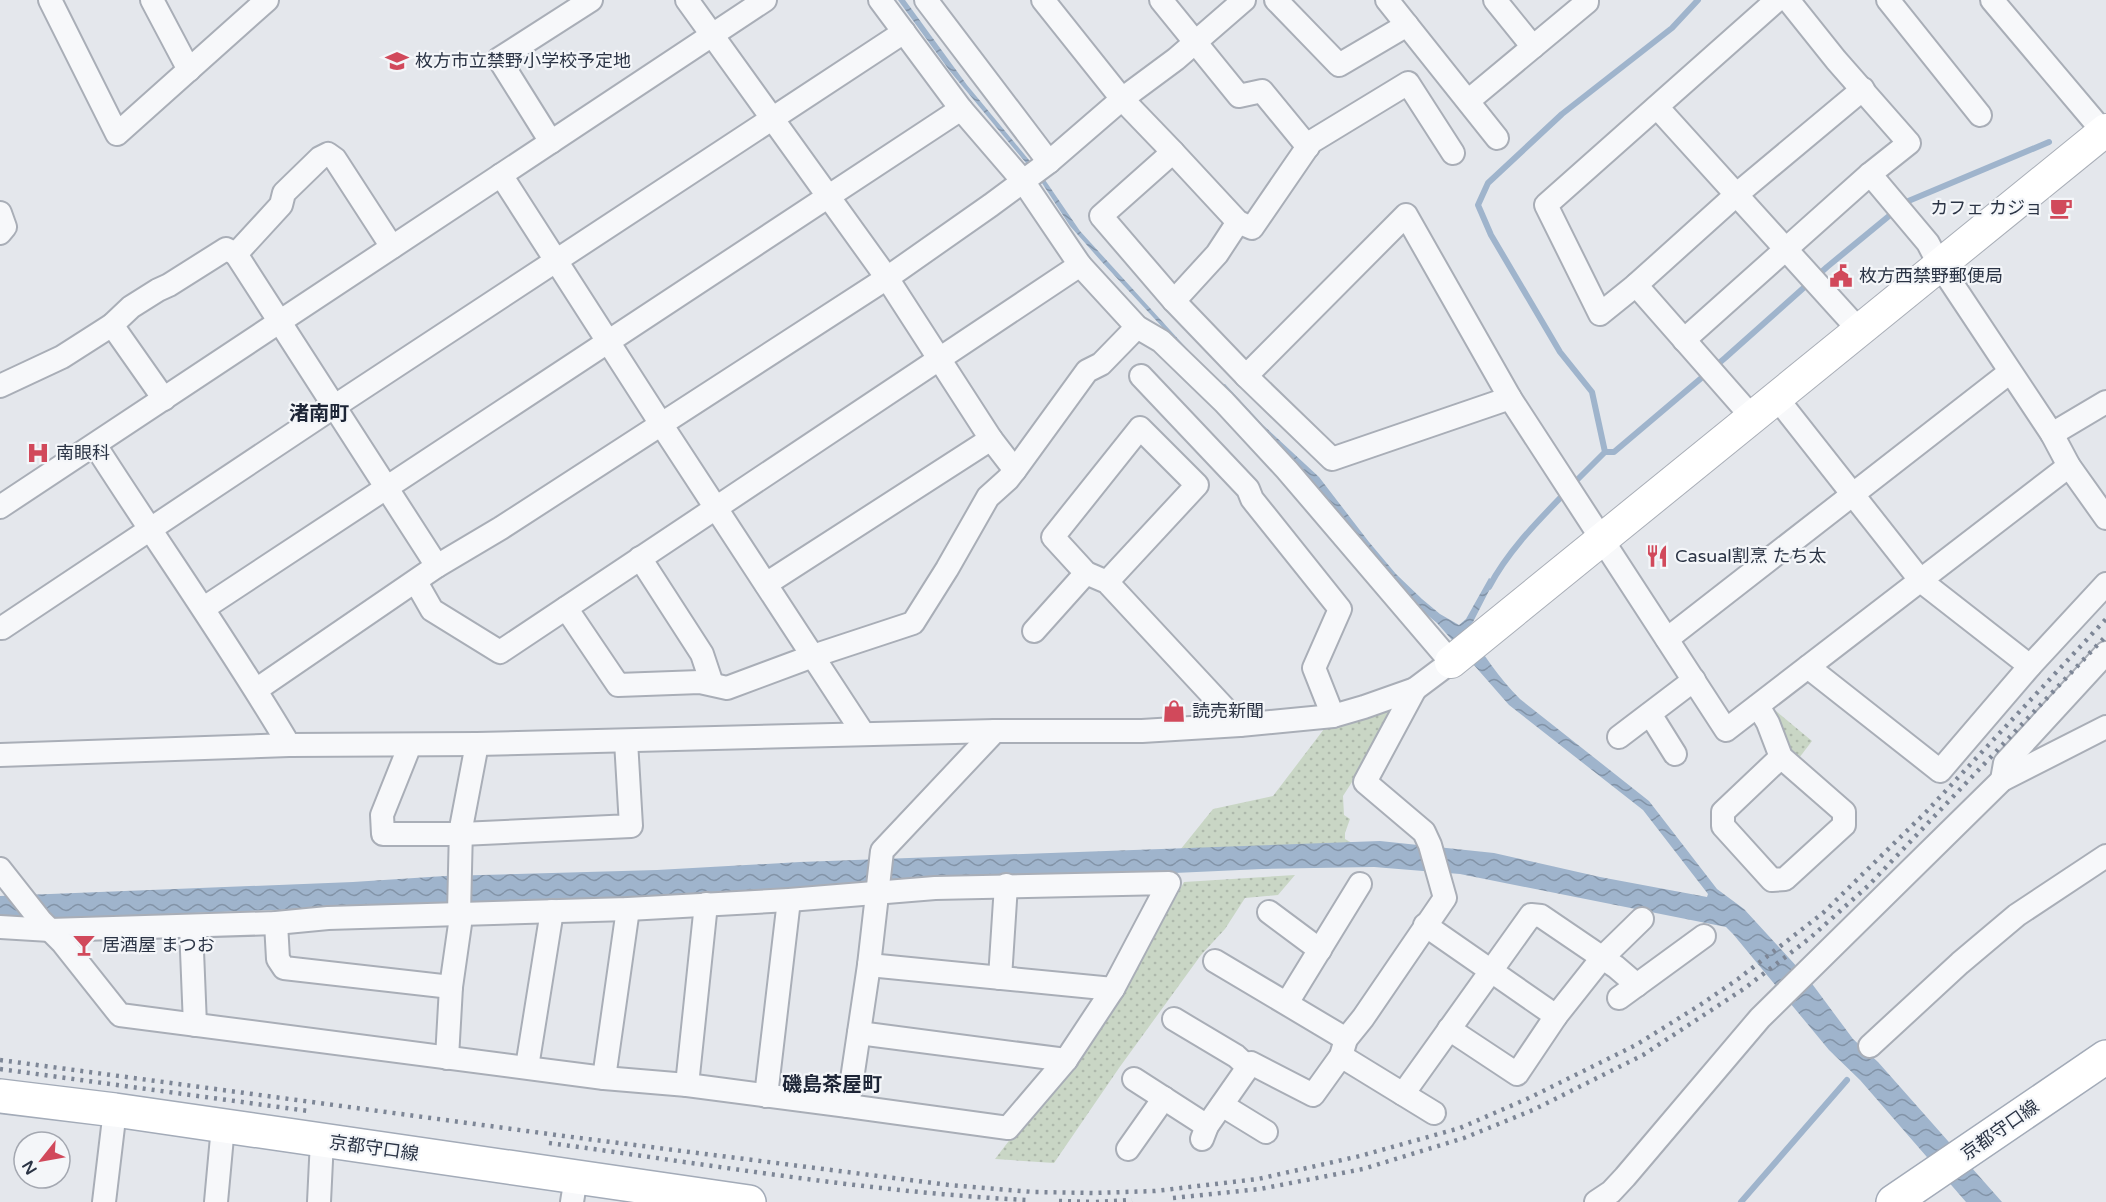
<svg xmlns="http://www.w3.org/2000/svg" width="2106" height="1202" font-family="'Varela Round','Noto Sans JP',sans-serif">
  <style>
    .park { fill: url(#park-dots) }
    .water { fill: url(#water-waves) }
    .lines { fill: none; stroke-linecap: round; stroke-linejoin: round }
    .stream { stroke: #9fb4cc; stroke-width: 6 }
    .street-casing { stroke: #a9aeb7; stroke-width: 26 }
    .secondary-casing { stroke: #a9aeb7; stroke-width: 34 }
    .primary-casing { stroke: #a3abb8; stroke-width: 36 }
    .street { stroke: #f7f8fa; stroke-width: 22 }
    .secondary { stroke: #fff; stroke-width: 32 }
    .primary { stroke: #fff; stroke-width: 33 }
    .rail { stroke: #7d8696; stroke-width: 4.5; stroke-dasharray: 3 6; stroke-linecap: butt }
    .labels { text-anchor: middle; stroke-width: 4.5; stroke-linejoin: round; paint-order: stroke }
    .poi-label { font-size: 18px; fill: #2b3445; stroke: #f4f6f9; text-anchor: start }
    .street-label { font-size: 18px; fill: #2b3445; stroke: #f4f6f9 }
    .neighbourhood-label { font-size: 20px; font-weight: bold; fill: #1d2536; stroke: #f4f6f9 }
  </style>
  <defs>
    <pattern id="park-dots" width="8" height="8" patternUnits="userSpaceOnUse" patternTransform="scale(1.5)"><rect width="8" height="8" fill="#c9d6c5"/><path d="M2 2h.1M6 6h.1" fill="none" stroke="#adb8ab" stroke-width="1.8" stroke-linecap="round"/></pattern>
    <pattern id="water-waves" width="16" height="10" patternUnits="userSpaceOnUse" patternTransform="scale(1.5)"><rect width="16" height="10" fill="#9fb4cc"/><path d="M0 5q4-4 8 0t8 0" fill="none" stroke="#8293a7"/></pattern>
  </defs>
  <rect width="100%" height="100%" fill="#e4e7ec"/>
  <g class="park">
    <path d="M1390,706L1397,712L1343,796L1344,815L1350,819L1345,833V839L1352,843L1180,850L1213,809L1273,796L1324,729Z"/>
    <path d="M1776,711L1812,741L1796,762L1774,719Z"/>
    <path d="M1295,875L1278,895L1245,898L1225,929L1201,955L1119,1068L1054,1163L995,1159L1125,990L1184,882Z"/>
  </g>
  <path class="water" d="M898,0H905L967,85L1043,177L1080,231L1220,385L1225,384L1263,425L1319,477L1369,542L1396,574L1422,599L1440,614L1459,625L1466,619L1489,578L1494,581L1473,622L1467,629C1483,654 1499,678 1520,699L1649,801L1717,889L1744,909L1810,981L1853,1039L1878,1062L2002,1202H1966L1860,1080L1829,1050L1733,934L1726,927L1460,874L1374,867L1262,869L711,894L0,920V896L353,882L445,876L657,870L800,862L1380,841L1494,853L1600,877L1707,897L1708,894L1643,810L1509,705L1437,623L1415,605L1310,478L1266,439L1101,261L1070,226L1040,180L949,70Z"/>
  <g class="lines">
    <g class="stream">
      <path d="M1605,452H1614L1725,358L1827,267L1906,202L2049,142"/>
      <path d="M1572,485L1605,452L1592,392L1560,352L1491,235L1478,205L1488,183L1562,114L1672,28L1698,0"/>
      <path d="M1489,587C1508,551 1537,522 1565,493"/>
      <path d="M1741,1202L1847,1080"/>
    </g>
    <g class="street-casing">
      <g id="street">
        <path d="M50,0L117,134L267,0"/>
        <path d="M152,0L189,70"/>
        <path d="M926,0L1049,162"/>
        <path d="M1043,0L1122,99L1173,152L1101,216L1174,301L1246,376L1406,215L1510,398L1726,730L2069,466"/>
        <path d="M1161,0L1239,96L1262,91L1308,147"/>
        <path d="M1276,0L1339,65L1407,25"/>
        <path d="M1387,0L1497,138"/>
        <path d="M1495,0L1533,47"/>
        <path d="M1777,0L1546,205L1600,314L1636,285L1736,195L1863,89"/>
        <path d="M1888,0L1980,115"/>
        <path d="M1992,0L2106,135"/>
        <path d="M1468,101L1587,2V0"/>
        <path d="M1657,107L1859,330"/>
        <path d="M551,142L499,59L591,0"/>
        <path d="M1173,152L1238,222L1252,228L1311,142L1408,83L1453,153"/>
        <path d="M1870,174L1928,243L1939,264L2052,434L2069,466L2106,518"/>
        <path d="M501,175L661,424L863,733"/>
        <path d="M0,213L5,227L0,233"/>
        <path d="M236,254L437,566"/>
        <path d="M1636,285L1752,417"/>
        <path d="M1174,301L1217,254L1238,222"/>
        <path d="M112,325L164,399"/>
        <path d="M1684,340L1870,174L1909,143L1836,60L1788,0"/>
        <path d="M1141,376L1248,489L1252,499L1340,609L1314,668L1333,716"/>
        <path d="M1246,376L1332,459L1510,398"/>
        <path d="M0,386L62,357L112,325L131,307L158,290L169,285L226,249L236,254L281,205L284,193L320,158L328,154L335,159L392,247"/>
        <path d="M1776,397L1921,581L2030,666"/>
        <path d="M2052,434L2106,402"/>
        <path d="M95,445C159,545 228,642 289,745"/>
        <path d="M1015,470L1087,371L1101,364L1137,327"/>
        <path d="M0,507L765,0"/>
        <path d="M640,558L702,654L712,684"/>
        <path d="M416,582L432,610L500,652L1080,265L1023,181L961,109L880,0"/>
        <path d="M1107,582L1197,485L1140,428L1053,537L1086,573L1107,582L1240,725"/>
        <path d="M766,584L991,439"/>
        <path d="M204,608L961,109"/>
        <path d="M566,608L618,685L700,682L727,688L813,656L913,623L947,569L988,497L1008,479L1015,470L991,439L887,278L687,0"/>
        <path d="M0,628H2L335,406L904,32"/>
        <path d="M1034,631L1086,573"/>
        <path d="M1667,639L2010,372"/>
        <path d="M1808,667L1940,771L2030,666L2106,584"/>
        <path d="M256,690L437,566L501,528L887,278L991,205L1049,162L1122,99L1176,59L1244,0"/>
        <path d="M1758,706L1768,723L1781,757L1844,812V825L1785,879L1772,880L1723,826V812L1781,757"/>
        <path d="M1650,714L1675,754"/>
        <path d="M1619,737L1694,680"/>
        <path d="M410,745L382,815L383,834H461L631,826L626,741"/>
        <path d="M0,755L289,745L477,744L995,731H1142L1240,725L1333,716L1364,707L1415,689L1451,662L1287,470L1224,402L1161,341L1137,327L1080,265"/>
        <path d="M2002,780L2005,763L2106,653"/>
        <path d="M0,869L41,921L62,942L120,1015L604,1078L687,1085L848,1106L869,965L882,851L995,731"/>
        <path d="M1269,912L1320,950"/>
        <path d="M276,923L278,959L284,968L451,987"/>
        <path d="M1425,925L1556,1016"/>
        <path d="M191,926L195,1025"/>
        <path d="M0,927L50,930L276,923L328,918L628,909L789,900L935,888L1169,883L1113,989L1066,1060L1008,1128L848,1106"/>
        <path d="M1215,961L1346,1039"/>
        <path d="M869,965L1113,989"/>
        <path d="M1000,978L1006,885"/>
        <path d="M1619,998L1704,936"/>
        <path d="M1287,1003L1360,884"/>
        <path d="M1174,1019L1236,1056L1248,1067"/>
        <path d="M1449,1029L1517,1074L1556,1016L1602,958L1642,919"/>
        <path d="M859,1033L1066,1060"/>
        <path d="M1870,1046L1960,963L2017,915L2106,856"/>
        <path d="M1341,1056L1434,1113"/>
        <path d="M447,1058L451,987L460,924L459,913L461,828L477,744"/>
        <path d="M527,1067L552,911"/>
        <path d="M604,1078L628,909"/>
        <path d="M1134,1079L1207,1126"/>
        <path d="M687,1085L706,904"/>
        <path d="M1403,1094L1531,915L1541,916L1616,967L1637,985"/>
        <path d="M766,1096L789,900"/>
        <path d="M1222,1105L1266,1132"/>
        <path d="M1202,1139L1207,1126L1251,1063L1313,1095L1341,1056L1346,1039L1363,1018L1445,898L1430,845L1424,832L1365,782L1415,689"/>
        <path d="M1128,1149L1164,1098"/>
        <path d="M104,1202L115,1110"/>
        <path d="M216,1202L223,1126"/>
        <path d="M319,1202L322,1140"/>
        <path d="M572,1202L576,1177"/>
        <path d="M1596,1202L1611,1192L1625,1177L1760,1018L2002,780L2106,727"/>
      </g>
    </g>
    <g class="secondary-casing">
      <path id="secondary" d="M1451,662L2106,130"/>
    </g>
    <g class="primary-casing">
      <g id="primary">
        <path d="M0,1096L115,1110L749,1202"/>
        <path d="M1893,1202L2106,1057"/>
      </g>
    </g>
    <use href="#street" class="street"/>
    <use href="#secondary" class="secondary"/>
    <use href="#primary" class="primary"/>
    <g class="rail">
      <path d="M0,1060L564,1136L949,1185L1034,1192L1094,1193L1155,1191L1258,1179L1360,1156L1460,1128L1529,1098L1636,1045L1700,1005L1738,979L1823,913L1926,812L2106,619"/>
      <path d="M0,1069L308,1111"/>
      <path d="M549,1143C708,1164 866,1192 1026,1200"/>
      <path d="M1173,1198L1260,1189L1363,1169L1464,1138L1533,1110L1643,1055L1745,988L1810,938L1869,885L2106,636"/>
      <path d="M1059,1201L1095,1202"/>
      <path d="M1096,1202L1132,1200"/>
    </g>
  </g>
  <defs>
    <g id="school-bare" transform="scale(1.8)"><path d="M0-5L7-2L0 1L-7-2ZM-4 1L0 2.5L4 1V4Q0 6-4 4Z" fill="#d1495b" stroke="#f4f6f9" stroke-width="2.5" paint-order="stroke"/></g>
    <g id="cafe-bare" transform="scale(1.8)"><path d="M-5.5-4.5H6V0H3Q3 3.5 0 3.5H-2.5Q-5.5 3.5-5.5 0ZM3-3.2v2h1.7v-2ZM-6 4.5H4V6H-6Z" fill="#d1495b" stroke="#f4f6f9" stroke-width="2.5" paint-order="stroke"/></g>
    <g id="civic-bare" transform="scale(1.8)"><path d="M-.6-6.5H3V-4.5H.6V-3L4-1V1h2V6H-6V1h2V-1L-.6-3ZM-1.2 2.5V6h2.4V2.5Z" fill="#d1495b" stroke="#f4f6f9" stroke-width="2.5" paint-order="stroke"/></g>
    <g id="hospital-bare" transform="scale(1.8)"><path d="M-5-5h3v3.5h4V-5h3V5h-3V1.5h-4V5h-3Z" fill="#d1495b" stroke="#f4f6f9" stroke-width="2.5" paint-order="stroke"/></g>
    <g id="restaurant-bare" transform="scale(1.8)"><path d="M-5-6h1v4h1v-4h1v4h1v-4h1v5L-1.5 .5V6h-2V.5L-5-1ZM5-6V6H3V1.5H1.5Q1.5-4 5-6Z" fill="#d1495b" stroke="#f4f6f9" stroke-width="2.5" paint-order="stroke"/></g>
    <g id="shop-bare" transform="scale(1.8)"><path d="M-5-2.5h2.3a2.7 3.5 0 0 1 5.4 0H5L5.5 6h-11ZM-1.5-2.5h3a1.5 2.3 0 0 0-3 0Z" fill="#d1495b" stroke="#f4f6f9" stroke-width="2.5" paint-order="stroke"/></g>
    <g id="bar-bare" transform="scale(1.8)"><path d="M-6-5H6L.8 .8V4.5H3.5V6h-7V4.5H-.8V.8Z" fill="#d1495b" stroke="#f4f6f9" stroke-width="2.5" paint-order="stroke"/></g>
  </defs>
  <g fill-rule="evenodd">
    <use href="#school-bare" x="397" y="61"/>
    <use href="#cafe-bare" x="2061" y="208"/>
    <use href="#civic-bare" x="1841" y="276"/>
    <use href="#hospital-bare" x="38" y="453"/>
    <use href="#restaurant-bare" x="1657" y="556"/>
    <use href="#shop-bare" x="1174" y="711"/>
    <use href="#bar-bare" x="84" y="945"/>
  </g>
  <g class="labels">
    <g class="poi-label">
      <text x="415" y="67">枚方市立禁野小学校予定地</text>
      <text x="2043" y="214" text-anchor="end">カフェ カジョ</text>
      <text x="1859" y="282">枚方西禁野郵便局</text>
      <text x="56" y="459">南眼科</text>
      <text x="1675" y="562">Casual割烹 たち太</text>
      <text x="1192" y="717">読売新聞</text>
      <text x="102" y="951">居酒屋 まつお</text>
    </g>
    <g class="street-label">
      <text transform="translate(2000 1130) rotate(-35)" y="6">京都守口線</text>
      <text transform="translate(374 1148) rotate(8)" y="6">京都守口線</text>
    </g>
    <g class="neighbourhood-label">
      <text x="319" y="420">渚南町</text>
      <text x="832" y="1091">磯島茶屋町</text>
    </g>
  </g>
  <g transform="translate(42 1160) rotate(239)"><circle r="28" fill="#f4f6f9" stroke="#a4a8b1" stroke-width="1.5"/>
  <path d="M0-4.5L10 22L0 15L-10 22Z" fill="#d1495b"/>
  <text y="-9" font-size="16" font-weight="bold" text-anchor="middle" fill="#2b3445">N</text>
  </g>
</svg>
